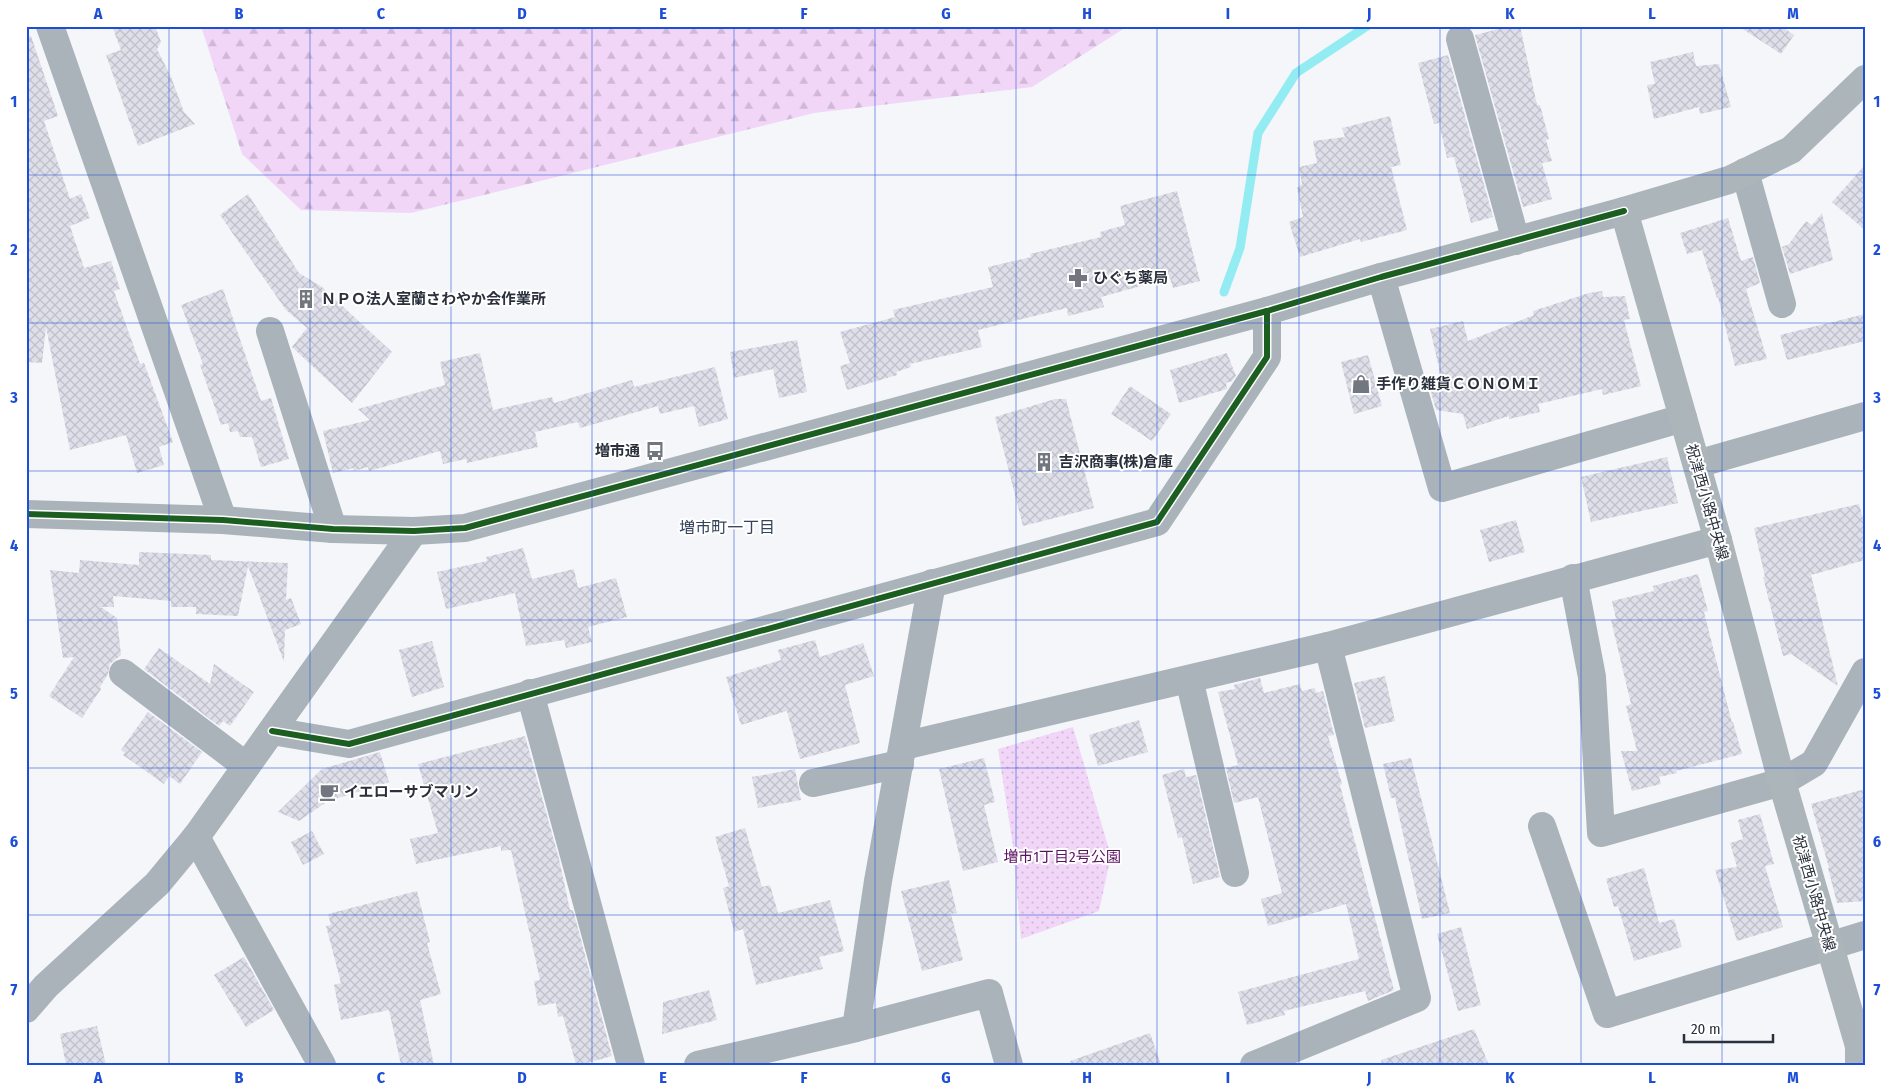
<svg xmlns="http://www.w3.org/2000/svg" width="1891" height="1091" font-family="'Fira Sans Condensed','Noto Sans JP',sans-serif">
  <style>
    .forest { fill: url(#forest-firs) }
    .park { fill: url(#park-dots) }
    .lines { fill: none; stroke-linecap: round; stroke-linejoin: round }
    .stream { stroke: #93ecf2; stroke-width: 9 }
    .building { fill: url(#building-cross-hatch) }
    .minor { stroke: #a9b3b9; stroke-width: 28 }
    .major { stroke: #abb5ba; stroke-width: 28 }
    .cycleway-casing { stroke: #fff; stroke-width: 9 }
    .cycleway { stroke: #1b5e20; stroke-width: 6 }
    .grid { fill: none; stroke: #1d4ed8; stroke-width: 1; stroke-opacity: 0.55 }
    .labels { text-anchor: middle; stroke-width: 4; stroke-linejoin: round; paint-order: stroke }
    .poi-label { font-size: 15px; font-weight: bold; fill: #2a313d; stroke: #fff; text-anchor: start }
    .street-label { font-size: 15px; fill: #2a313d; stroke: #fff }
    .park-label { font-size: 15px; fill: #5a1262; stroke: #fff }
    .neighbourhood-label { font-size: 16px; fill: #35435c; stroke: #fff }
    .neatline { fill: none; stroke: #1d4ed8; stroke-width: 2 }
    .grid-label { font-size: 16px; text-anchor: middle; font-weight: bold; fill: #1d4ed8 }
  </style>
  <defs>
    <pattern id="forest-firs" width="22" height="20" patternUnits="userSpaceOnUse" patternTransform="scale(1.25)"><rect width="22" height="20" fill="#f2d6f8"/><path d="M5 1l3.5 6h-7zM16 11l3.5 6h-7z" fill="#d0b8d6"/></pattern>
    <pattern id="park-dots" width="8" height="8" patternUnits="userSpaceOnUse" patternTransform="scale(1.25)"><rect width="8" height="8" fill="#f2d6f8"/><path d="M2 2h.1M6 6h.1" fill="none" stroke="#d0b8d6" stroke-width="1.8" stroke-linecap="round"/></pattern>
    <pattern id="building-cross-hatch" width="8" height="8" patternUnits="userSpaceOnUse" patternTransform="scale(1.25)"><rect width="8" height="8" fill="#dfdfea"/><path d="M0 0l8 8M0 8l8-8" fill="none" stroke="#c0c0ca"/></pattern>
  </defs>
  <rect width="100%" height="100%" fill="#f4f6fa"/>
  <path class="forest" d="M201,26H1128L1032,87L814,113L411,213L301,210L242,154Z"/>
  <path class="park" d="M1073,727L1111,856L1099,911L1021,939L1013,846L998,749Z"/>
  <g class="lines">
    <path class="stream" d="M1224,292L1240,248L1258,133L1296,73L1367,26"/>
  </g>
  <g class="building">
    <path d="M112,26H155L161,42L157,49L171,77L184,112L195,124L138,146L106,55L121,50Z"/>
    <path d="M1510,26H1520L1537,105H1540L1549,139L1546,140L1552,161L1542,163L1552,199L1523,207L1475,35Z"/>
    <path d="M1738,26H1781L1794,35L1781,54Z"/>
    <path d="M31,36L58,116L44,121L70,199L81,194L90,218L70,226L84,268L111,261L120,289L114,291L140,364L144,363L173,442L159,447L164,465L137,473L126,435L70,450L46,327L42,363L26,362V37Z"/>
    <path d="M1693,52L1696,66L1719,64L1731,107L1700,114L1699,107L1654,119L1647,85L1655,84L1650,62Z"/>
    <path d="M1448,55L1493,217L1471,223L1454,157L1447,158L1439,123L1434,124L1418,63Z"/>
    <path d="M1390,116L1401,165L1391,167L1407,230L1361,242L1360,239L1300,257L1289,222L1303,217L1297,188L1302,184L1299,167L1317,163L1313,141L1345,137L1342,128Z"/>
    <path d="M1865,165V230L1832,202Z"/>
    <path d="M1177,191L1200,281L1173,288L1170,278L1101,297L1104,307L1068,316L1067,308L978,330L982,347L910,364L911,367L896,372L897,375L847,390L840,366L850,363L840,332L895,317L893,310L993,287L988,267L1031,257L1030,254L1101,237L1100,232L1125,225L1120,206Z"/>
    <path d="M248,194L299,273L322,287L392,352L352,403L292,347L307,328L286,310L220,215Z"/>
    <path d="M1822,213L1833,260L1790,274L1782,247L1789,244L1806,221L1812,225Z"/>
    <path d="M1728,218L1741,261L1753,257L1760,283L1746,289L1767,359L1735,366L1718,297L1717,298L1702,250L1687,254L1680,233Z"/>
    <path d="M223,289L261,401L271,398L289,459L261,467L252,437H240L238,431L230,432L228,423L221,425L200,365L203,364L181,305Z"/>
    <path d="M1602,291L1603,297L1625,296L1630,319L1624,320L1641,386L1603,395L1602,389L1538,404L1540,412L1509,419V416L1467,429L1463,414L1436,410L1430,389L1443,385L1430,329L1463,321L1468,341L1534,315L1533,311L1589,293Z"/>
    <path d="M1865,314V341L1787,360L1780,335Z"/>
    <path d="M797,340L807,392L779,398L773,369L734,378L730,352Z"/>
    <path d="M480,353L493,410L552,397L554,403L632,380L634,387L715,367L728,419L699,427L694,406L660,414L658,406L580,428L578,422L535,432L538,447L467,463L466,459L443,464L440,451L369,471L368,467L354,471L353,468L333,473L323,431L370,420L358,409L445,385L440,362Z"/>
    <path d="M1227,353L1236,376L1232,381L1226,383L1227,389L1179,403L1170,370Z"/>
    <path d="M1368,355L1382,406L1354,414L1341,362Z"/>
    <path d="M1130,386L1171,414L1152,441L1111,414Z"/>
    <path d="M1055,399H1066L1094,508L1023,526L995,417Z"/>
    <path d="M1667,457L1678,503L1591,522L1581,477Z"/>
    <path d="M1859,504L1865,526V560L1811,575L1838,686L1791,654L1783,656L1763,577H1765L1754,528Z"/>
    <path d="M1516,520L1525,552L1489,562L1480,530Z"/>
    <path d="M523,548L532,579L574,569L578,588L616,578L627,617L588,627L592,642L566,648L564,640L526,646L515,593L446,609L437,572L487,561L486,557Z"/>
    <path d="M139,552L211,555V560L288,563L286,600L291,598L301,624L285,630L284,662L248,566L238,616L196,614V607H171V601L113,596L114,607H101L117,618L121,655L110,664L108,674L100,687L101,689L82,718L49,696L74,657L63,658L50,570L79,573L80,560L139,565Z"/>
    <path d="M1698,574L1708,611L1704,612L1732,723L1733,722L1742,754L1676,771L1677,773L1659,777L1661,784L1632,791L1621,751H1637L1626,706L1631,704L1611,620L1616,619L1612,601L1654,591L1653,586Z"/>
    <path d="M815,640L820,657L863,643L874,676L845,685L860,743L800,759L787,711L741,725L726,677L781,660L778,650Z"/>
    <path d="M432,641L444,687L412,697L399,650Z"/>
    <path d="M159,648L210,684L214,664L254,692L230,726L223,721L219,726L144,669Z"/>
    <path d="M1385,676L1395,721L1365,728L1354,683Z"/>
    <path d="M1260,678L1264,693L1300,684L1302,691L1315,688L1316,693L1323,691L1334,735L1328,736L1342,784L1340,785L1394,990L1368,1001L1365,991L1284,1011L1285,1015L1247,1025L1238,992L1359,959L1346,904L1268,926L1261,899L1282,893L1258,797L1234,803L1226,768L1238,765L1218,692L1235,689L1234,685Z"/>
    <path d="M148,712L202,752L180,784L169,776L164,784L123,755L125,753L121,750Z"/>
    <path d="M1139,720L1148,752L1098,766L1089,735Z"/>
    <path d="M525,736L559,859L570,910H573L612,1056L580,1065H576L563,1016L558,1017L556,1003L538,1006L534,981L540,980L511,850L501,851V846L416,864L410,839L438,833L418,764Z"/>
    <path d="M380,752L389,782L328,801L299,821L278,812L322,769Z"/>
    <path d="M984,758L995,802L984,805L998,862L963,871L939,769Z"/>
    <path d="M1411,758L1450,913L1422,919L1395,798H1391L1383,764Z"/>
    <path d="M795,769L801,800L758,808L752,777Z"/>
    <path d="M1184,769L1186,777L1196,775L1220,877L1193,884L1182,837L1178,838L1162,775Z"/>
    <path d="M1865,789V901L1837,903L1828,868H1829L1811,804Z"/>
    <path d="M1760,814L1774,864L1765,866L1783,927L1737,941L1715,870L1737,867L1730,843L1743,839L1738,820Z"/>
    <path d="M745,828L762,887L770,885L778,913L830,900L844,951L819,957L823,969L756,985L743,929L734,932L723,888L729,886L715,837Z"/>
    <path d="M312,831L324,854L303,865L291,842Z"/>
    <path d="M1644,868L1659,923L1674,919L1682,947L1634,961L1618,906L1614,907L1606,879Z"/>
    <path d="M949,880L957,913L951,914L963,960L922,971L901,891Z"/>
    <path d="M417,891L430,942L427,943L441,994L420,1000L434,1065H401L389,1010L341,1020L334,985L341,983L326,926L331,925L328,914Z"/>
    <path d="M1461,927L1481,1005L1458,1011L1437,934Z"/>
    <path d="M244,957L274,1010L246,1027L214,975Z"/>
    <path d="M709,990L717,1020L662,1034L663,1002Z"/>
    <path d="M97,1026L106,1065H66L60,1034Z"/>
    <path d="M1474,1029L1489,1065H1382L1381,1060Z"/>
    <path d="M1150,1033L1161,1065H1071L1070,1061Z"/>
  </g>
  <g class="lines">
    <g class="minor">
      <path d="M50,26L223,520"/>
      <path d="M1460,39L1516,241"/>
      <path d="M1745,172L1782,304"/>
      <path d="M1381,277L1442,488L1683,418"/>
      <path d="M270,331L333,529"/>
      <path d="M1697,464L1865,416"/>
      <path d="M26,514L223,520L333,529L414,531L465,528L1267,311L1381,277L1624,211"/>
      <path d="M1573,578L1592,677L1601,833L1782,782L1814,763L1865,672"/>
      <path d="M123,673L246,766"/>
      <path d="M1189,679L1235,873"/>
      <path d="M530,693L631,1065"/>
      <path d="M272,731L349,744L1157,522L1267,357V311"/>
      <path d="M903,746L1328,646L1718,540"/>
      <path d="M813,783L900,764"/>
      <path d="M1542,826L1607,1014L1865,935"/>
      <path d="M196,837L322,1065"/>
      <path d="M26,1009L46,986L157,884L196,837L414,531"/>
      <path d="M856,1028L878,881L932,583"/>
      <path d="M698,1065L856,1028L989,993L1009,1065"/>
      <path d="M1254,1065L1417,998L1328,646"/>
    </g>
    <path class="major" d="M1859,1065V1046L1782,782L1718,540L1624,211L1729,180L1791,150L1865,79"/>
    <g class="cycleway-casing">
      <g id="cycleway">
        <path d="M26,514L223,520L333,529L414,531L465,528L1267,311L1381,277L1624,211"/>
        <path d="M272,731L349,744L1157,522L1267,357V311"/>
      </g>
    </g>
    <use href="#cycleway" class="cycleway"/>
  </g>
  <path class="grid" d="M169,26V1065M310,26V1065M451,26V1065M592,26V1065M734,26V1065M875,26V1065M1016,26V1065M1157,26V1065M1299,26V1065M1440,26V1065M1581,26V1065M1722,26V1065M26,175H1865M26,323H1865M26,471H1865M26,620H1865M26,768H1865M26,915H1865"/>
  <defs>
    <g id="pharmacy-bare" transform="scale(1.5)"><path d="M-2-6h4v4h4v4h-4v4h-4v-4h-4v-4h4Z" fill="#71767f" stroke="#fff" stroke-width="2.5" paint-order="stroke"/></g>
    <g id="building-bare" transform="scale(1.5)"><path d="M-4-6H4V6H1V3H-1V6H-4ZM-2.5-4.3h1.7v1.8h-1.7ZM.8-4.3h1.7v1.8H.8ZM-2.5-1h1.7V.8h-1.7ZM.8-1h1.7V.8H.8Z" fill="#71767f" stroke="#fff" stroke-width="2.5" paint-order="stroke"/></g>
    <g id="shop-bare" transform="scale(1.5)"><path d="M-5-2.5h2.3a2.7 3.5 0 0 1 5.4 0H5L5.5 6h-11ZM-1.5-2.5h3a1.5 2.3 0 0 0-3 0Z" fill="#71767f" stroke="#fff" stroke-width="2.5" paint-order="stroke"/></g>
    <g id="bus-bare" transform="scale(1.5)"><path d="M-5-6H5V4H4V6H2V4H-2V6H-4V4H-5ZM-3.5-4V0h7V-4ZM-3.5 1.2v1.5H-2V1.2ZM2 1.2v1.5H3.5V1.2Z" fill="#71767f" stroke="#fff" stroke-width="2.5" paint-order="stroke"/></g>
    <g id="cafe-bare" transform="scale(1.5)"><path d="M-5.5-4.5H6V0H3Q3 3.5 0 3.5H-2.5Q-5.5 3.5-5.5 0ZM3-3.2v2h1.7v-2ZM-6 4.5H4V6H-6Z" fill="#71767f" stroke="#fff" stroke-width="2.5" paint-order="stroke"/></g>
  </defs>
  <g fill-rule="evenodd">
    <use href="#pharmacy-bare" x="1078" y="278"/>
    <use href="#building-bare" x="306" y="299"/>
    <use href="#shop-bare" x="1361" y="384"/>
    <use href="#bus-bare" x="655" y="451"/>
    <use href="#building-bare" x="1044" y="462"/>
    <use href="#cafe-bare" x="329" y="792"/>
  </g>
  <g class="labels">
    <g class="poi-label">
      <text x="1093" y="283">ひぐち薬局</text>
      <text x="321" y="304">ＮＰＯ法人室蘭さわやか会作業所</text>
      <text x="1376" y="389">手作り雑貨ＣＯＮＯＭＩ</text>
      <text x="640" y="456" text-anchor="end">増市通</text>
      <text x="1059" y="467">吉沢商事(株)倉庫</text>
      <text x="344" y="797">イエローサブマリン</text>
    </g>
    <g class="street-label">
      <text transform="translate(1707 502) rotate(74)" y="5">祝津西小路中央線</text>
      <text transform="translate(1814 893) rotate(74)" y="5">祝津西小路中央線</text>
    </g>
    <g class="park-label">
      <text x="1062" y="862">増市1丁目2号公園</text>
    </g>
    <g class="neighbourhood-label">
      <text x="727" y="533">増市町一丁目</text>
    </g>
  </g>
  <rect width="1891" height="1091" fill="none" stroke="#ffffff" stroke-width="55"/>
  <path d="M1684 1034v8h89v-8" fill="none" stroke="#2a313d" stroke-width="2.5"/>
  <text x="1691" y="1034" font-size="15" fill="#2a313d" stroke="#ffffff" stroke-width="4" paint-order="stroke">20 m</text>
  <rect x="28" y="28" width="1836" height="1036" class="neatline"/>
  <g class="grid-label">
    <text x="98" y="19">A</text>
    <text x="239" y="19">B</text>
    <text x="381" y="19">C</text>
    <text x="522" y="19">D</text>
    <text x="663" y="19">E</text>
    <text x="804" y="19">F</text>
    <text x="946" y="19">G</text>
    <text x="1087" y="19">H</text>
    <text x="1228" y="19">I</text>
    <text x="1369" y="19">J</text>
    <text x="1510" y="19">K</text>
    <text x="1652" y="19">L</text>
    <text x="1793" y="19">M</text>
    <text x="14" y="107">1</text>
    <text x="1877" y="107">1</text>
    <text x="14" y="255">2</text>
    <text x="1877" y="255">2</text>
    <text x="14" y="403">3</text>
    <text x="1877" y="403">3</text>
    <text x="14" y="551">4</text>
    <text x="1877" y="551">4</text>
    <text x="14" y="699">5</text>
    <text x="1877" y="699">5</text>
    <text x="14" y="847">6</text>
    <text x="1877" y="847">6</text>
    <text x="14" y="995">7</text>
    <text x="1877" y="995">7</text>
    <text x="98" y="1083">A</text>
    <text x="239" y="1083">B</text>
    <text x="381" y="1083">C</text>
    <text x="522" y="1083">D</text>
    <text x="663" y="1083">E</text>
    <text x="804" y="1083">F</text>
    <text x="946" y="1083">G</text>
    <text x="1087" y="1083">H</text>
    <text x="1228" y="1083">I</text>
    <text x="1369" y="1083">J</text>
    <text x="1510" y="1083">K</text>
    <text x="1652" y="1083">L</text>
    <text x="1793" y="1083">M</text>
  </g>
</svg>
